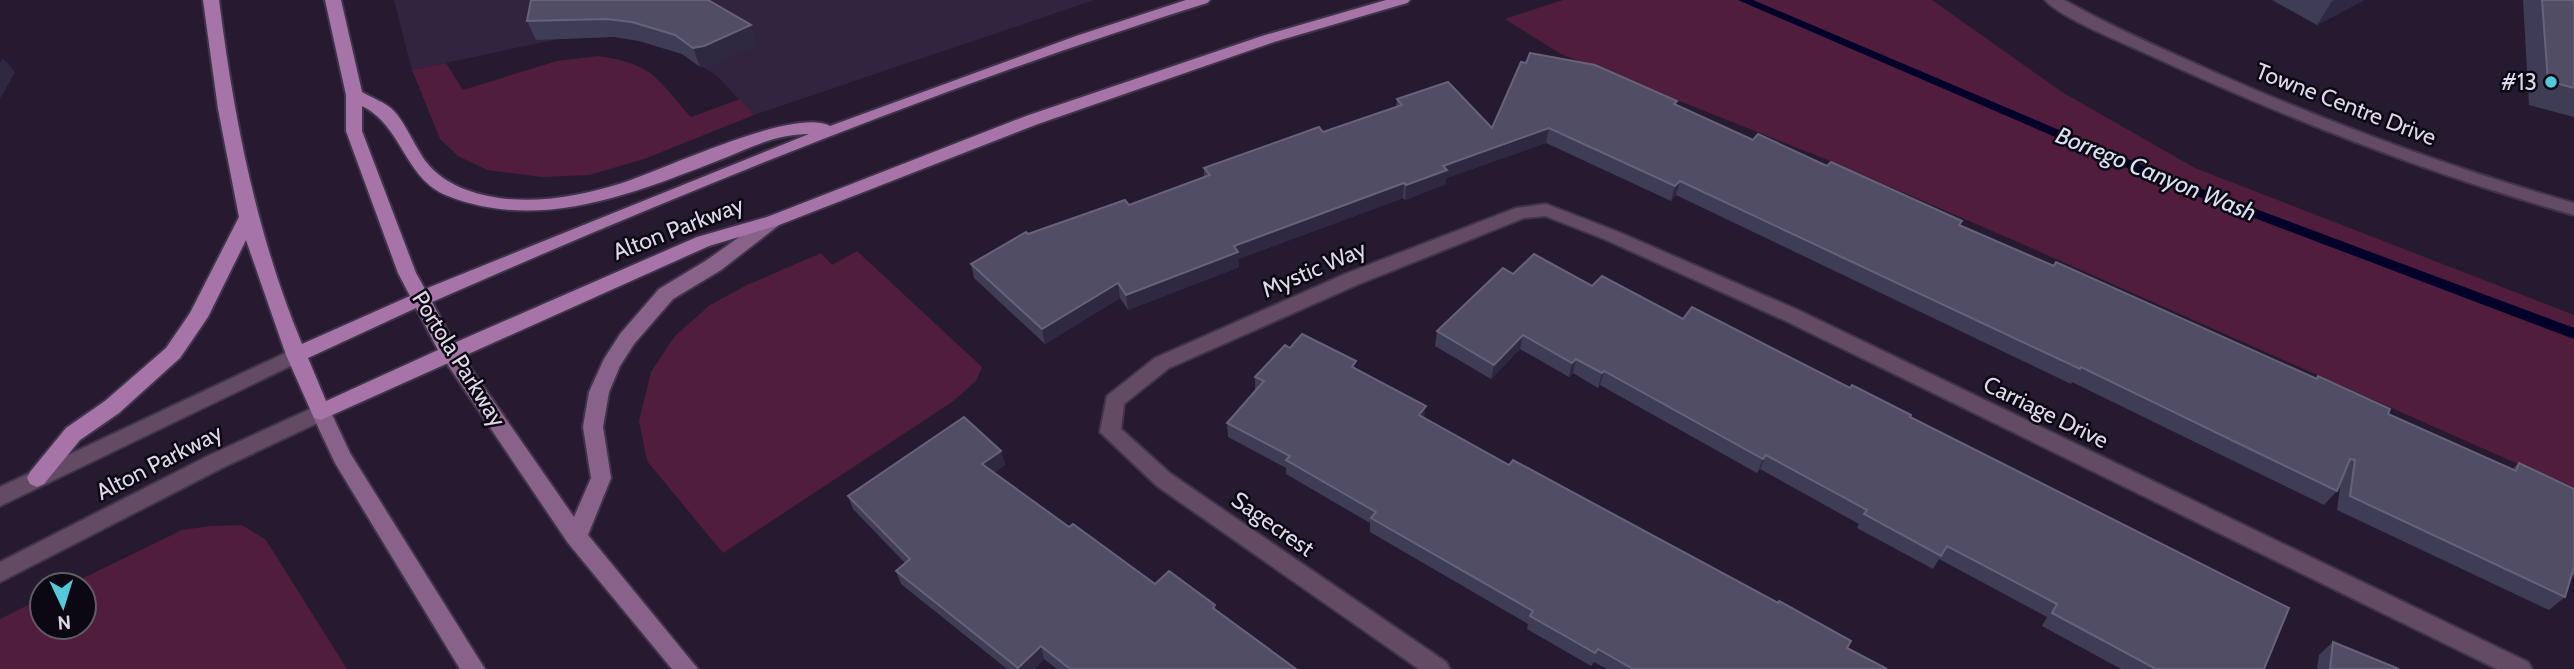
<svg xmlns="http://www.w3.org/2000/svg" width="2574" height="669" font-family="Cabin,sans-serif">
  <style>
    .built { fill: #32243f }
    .green { fill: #501d3c }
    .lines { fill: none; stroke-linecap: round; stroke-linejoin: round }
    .stream { fill: #01002a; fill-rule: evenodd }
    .minor-casing { stroke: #40344a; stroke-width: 4 }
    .tertiary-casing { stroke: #40344a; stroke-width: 4 }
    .secondary-casing { stroke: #40344a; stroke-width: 4 }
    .primary-casing { stroke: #40344a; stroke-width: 4 }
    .minor { fill: #634b64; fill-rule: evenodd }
    .tertiary { fill: #634b64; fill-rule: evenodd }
    .secondary { fill: #89628a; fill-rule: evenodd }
    .primary { fill: #a674a7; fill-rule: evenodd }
    .wall { fill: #3f3d55 }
    .shaded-wall { fill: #2e2840 }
    .building { fill: #504d65; stroke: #666379; stroke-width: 2 }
    .poi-dot { fill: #53cadc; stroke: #0c0812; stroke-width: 2.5 }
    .labels { text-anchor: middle; stroke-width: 5; stroke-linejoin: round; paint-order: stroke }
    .poi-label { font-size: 23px; fill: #ded7e7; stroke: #0c0812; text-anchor: end }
    .street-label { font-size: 23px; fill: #ded7e7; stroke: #0c0812 }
    .water-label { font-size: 24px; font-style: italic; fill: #d8e1f4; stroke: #0c0812 }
  </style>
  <rect width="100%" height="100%" fill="#261a31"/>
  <path class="built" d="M394,0H1094L754,115L717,76L682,54L639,41L614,37L558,39L412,70Z"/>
  <g class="green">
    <path d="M1563,0H1932L2062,92L2195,168L2574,315V489L2020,243L1833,162L1561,54L1505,19Z"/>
    <path d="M598,56C654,64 655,77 691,117L740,99L754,115L644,159L589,175L542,177L487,170L458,156L440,139L412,70L446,63L463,90L557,61Z"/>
    <path d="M857,251L982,367L976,381L952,402L723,553L647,461L639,421L651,372L675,336L710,305L747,285L821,253L832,265Z"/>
    <path d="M242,525L266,540L347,669H0V619L42,598V627H84V585H69L182,530L211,526Z"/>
  </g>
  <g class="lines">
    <path class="stream" d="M1738,0H1753L2170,177L2574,328V339L2162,183Z"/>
    <g class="minor-casing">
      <path id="minor" d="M1546,204L1616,231L1798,310L2528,662L2532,669H2497L1784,320L1604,239L1545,216L1524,218L1359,284L1169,368L1124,404L1121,429L1171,474L1446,662L1450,669H1419L1157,486L1100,432L1107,396L1155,358L1345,274L1516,208Z"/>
    </g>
    <g class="tertiary-casing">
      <g id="tertiary">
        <path d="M2045,0H2064C2116,29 2169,52 2223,76C2337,126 2454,169 2574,203V215C2426,173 2283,117 2143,52C2119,41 2061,18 2045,0Z"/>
        <path d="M296,348L303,350L306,355L303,360L0,506V487Z"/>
        <path d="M321,404L328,406L331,412L328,418L224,467L0,582V562L210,455Z"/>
      </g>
    </g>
    <g class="secondary-casing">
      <g id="secondary">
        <path d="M773,215L779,217L782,221L779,225L721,270L673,299L634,344L620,366L609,392L603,427L611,478L588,535L698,669H672L568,543L439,352L442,347L449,345L456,347L574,517L591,478L583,427L589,392L604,359L620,334L659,289L707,260L767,217Z"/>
        <path d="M321,404L328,406L350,453L485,669H460L335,463L311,412L314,406Z"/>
      </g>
    </g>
    <g class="primary-casing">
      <path id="primary" d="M203,0H219C234,119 256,233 302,344L410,296L398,273L346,131V95L325,0H341L362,92C372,98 385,102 394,111C404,122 411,138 419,151C433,177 459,190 488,196C530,205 577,197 619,184C661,171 795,106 830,126L1076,36L1186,0H1210L1207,3C943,86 685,191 432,302L454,343L697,237L767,217L1026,116L1262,36L1386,0H1410L1407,3L1274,42L1038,124L779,225L709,246L321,420L314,418L286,355L246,240L208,317L180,358L119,413L80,440L44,484L37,487L30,484L27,478L30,472L66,428L105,401L166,348L190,313L239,217L218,109ZM362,106C403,126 404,179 448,196C539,232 632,194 717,161C748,149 774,134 809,134L425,289L416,273L362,131ZM416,308L438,350L326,401L308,358Z"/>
    </g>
    <use href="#minor" class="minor"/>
    <use href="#tertiary" class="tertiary"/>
    <use href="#secondary" class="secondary"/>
    <use href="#primary" class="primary"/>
  </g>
  <g class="wall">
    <path d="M531,0L758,44L711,65L700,67L682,54L639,41L614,37L536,40L527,21Z"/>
    <path d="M2272,0H2364L2317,25Z"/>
    <path d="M2523,0H2574V117L2529,105Z"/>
    <path d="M1397,99L1492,128L1677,101L1676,105L1753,140L1827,166L1962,221L1960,225L2512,469L2519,463L2574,489V576L2572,575L2565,597L2549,610L2337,510L2341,480L2337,491L2324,505L2072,382L2071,384L1676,195L1671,201L1546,143L1446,178V184L1405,200L1403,198L1238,259L1239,267L1128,310L1120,298L1045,344L974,278L971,264L1028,234L1129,205L1204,177V168L1323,132L1396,107Z"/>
    <path d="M1513,274L1592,286L1683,319L1850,388L1910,417L2264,669H2121L2042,626L2047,617L1939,559L1933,569L1857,528L1859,524L1760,469L1757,473L1600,385L1598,388L1573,373L1569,377L1520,349L1491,379L1435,346L1437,331Z"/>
    <path d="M1290,348L1356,369L1425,418L1509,465L1887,669H1607L1594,662L1591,666L1527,629L1528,624L1370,532V523L1286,474V468L1228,437L1227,423L1255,391V377Z"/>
    <path d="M1001,451L1005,465L994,473L1069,527L1155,584L1215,605V610L1296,669H1057L1044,659L1034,669H1007L901,584L896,571L905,563L853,509L848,496Z"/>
    <path d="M2333,642L2399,669H2317L2319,655Z"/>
  </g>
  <g class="shaded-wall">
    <path d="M2335,0H2364L2317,25L2332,1Z"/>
    <path d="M751,25L758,44L711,65L700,67L693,48Z"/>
    <path d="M3,58L15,72L0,99V63Z"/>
    <path d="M1549,128L1546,143L1446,178V184L1405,200L1406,185L1443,166Z"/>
    <path d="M1680,181L1676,195L1671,201L1675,186Z"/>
    <path d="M1404,183L1403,198L1238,259L1239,267L1128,310L1126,295L1234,246Z"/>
    <path d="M1118,283L1120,298L1045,344L1042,329Z"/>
    <path d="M1523,335L1520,349L1491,379L1494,365Z"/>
    <path d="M1576,359L1573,373L1569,377L1572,363Z"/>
    <path d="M1604,371L1600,385L1598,388L1602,373Z"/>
    <path d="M1426,406L1424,420L1419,415Z"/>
    <path d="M1001,451L1005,465L986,478L982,464Z"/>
    <path d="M1766,455L1760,469L1757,473L1763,459Z"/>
    <path d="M1041,646L1044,659L1034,669H1019L1018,668Z"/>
  </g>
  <g class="building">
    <path d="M531,0H708L751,25L704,46L693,48L675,35L632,22L606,19L527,21Z"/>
    <path d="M2542,0H2574V88L2548,81Z"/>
    <path d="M1530,53L1595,65L1677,101L1674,104L1753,140L1758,134L1827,166L1831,162L1962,221L1959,225L2054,266L2056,262L2317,379L2318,376L2390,409L2388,414L2516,471L2519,463L2574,489V567L2565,597L2350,496L2355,460L2350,459L2337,491L2081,367L2080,369L1680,181L1675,186L1549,128L1443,166L1447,170L1406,185L1404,183L1234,246L1238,252L1126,295L1118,283L1042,329L971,264L1026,232L1028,234L1125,200L1129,205L1210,175L1204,168L1319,127L1323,132L1402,105L1397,99L1448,82L1492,128L1521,62L1526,63Z"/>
    <path d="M1534,254L1592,286L1602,276L1683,319L1692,307L1850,388L1852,385L1911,415L1910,417L2289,608L2264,669H2156L2052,613L2057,604L1947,546L1941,556L1864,514L1867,510L1766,455L1763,459L1604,371L1602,373L1576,359L1572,363L1523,335L1494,365L1437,331L1503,268L1513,274Z"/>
    <path d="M1302,334L1356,361L1352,367L1426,406L1419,415L1509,465L1513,460L1778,603L1779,601L1851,641L1847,648L1887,669H1633L1598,649L1595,653L1530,616L1533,611L1371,518L1376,512L1286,460L1290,456L1227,423L1264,381L1255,377L1285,345L1290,348Z"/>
    <path d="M964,417L1001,451L982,464L1069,527L1073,524L1155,584L1169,571L1215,605L1213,608L1296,669H1070L1041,646L1018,668L896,571L910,559L848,496Z"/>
    <path d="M2333,642L2399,669H2330Z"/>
  </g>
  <circle class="poi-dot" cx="2551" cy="82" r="7"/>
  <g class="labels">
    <g class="poi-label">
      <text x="2537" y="90">#13</text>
    </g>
    <g class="street-label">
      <text transform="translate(2346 104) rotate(21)" y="8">Towne Centre Drive</text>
      <text transform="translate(678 228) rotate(-21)" y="8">Alton Parkway</text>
      <text transform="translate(1314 269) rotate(-23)" y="8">Mystic Way</text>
      <text transform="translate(459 359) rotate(58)" y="8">Portola Parkway</text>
      <text transform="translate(2046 412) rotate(26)" y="8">Carriage Drive</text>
      <text transform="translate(159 462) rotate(-27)" y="8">Alton Parkway</text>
      <text transform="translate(1273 524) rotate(35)" y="8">Sagecrest</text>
    </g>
    <g class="water-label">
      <text transform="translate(2156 174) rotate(22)" y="8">Borrego Canyon Wash</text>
    </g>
  </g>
  <g transform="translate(63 606) rotate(176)"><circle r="33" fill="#0c0812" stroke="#605b67" stroke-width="2"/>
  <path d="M0-5L12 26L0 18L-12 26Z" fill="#53cadc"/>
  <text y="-10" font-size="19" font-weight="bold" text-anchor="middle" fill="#ded7e7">N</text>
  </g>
</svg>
